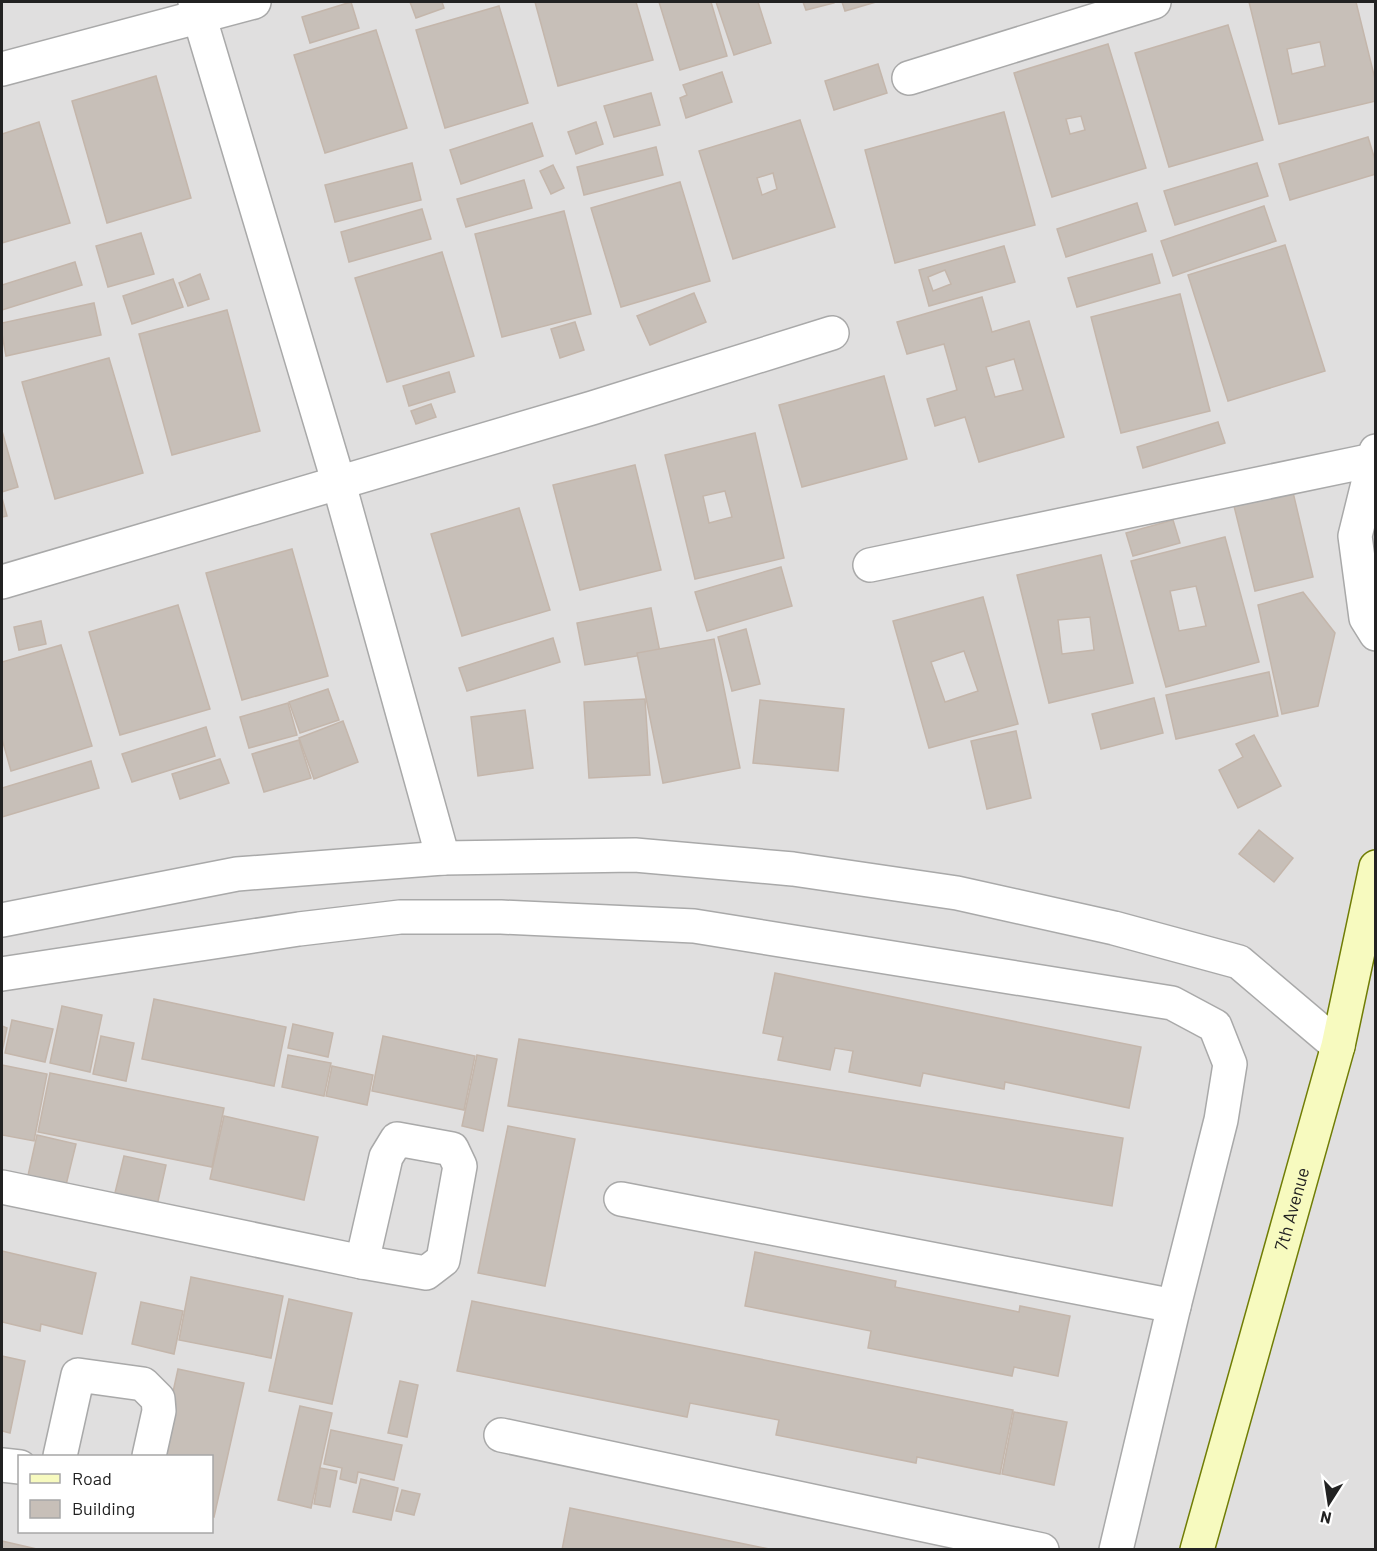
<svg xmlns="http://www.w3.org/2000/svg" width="1377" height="1551" font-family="Barlow,sans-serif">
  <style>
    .residential { fill: #e0dfdf; fill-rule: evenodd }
    .building { fill: #c7bfb8; stroke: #c4b6ab; stroke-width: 1.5; fill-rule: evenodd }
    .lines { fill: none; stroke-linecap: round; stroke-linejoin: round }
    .street-casing { stroke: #a9a9a9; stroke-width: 36 }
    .secondary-casing { stroke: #707d05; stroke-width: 36 }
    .street { stroke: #fff; stroke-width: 33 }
    .secondary { stroke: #f7fabf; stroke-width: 33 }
    .labels { text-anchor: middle; stroke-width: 5; stroke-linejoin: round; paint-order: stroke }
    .street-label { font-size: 18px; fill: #222; stroke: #fff }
  </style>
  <rect width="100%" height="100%" fill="#f2efe9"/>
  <path class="residential" d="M2,2H1375V1549L2,1550ZM20,1456H212V1532H20Z"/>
  <g class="building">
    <path d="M351,2L359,28L310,43L302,17Z"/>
    <path d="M410,2H442L444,8L416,18Z"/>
    <path d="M535,2H636L653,60L558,86Z"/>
    <path d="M659,2H711L727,56L680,70Z"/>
    <path d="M716,2H758L771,43L734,55Z"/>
    <path d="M803,2H834V3L806,10Z"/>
    <path d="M842,2H876L845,11Z"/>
    <path d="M1249,2H1356L1376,83V101L1279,124ZM1320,42L1325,66L1292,74L1287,49Z"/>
    <path d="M499,6L528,103L445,128L416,30Z"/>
    <path d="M1228,25L1263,140L1169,167L1135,53Z"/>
    <path d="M376,30L407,128L325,153L294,55Z"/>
    <path d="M1108,44L1146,168L1052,197L1014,73ZM1081,116L1085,130L1070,134L1066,119Z"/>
    <path d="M878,64L887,93L834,110L825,81Z"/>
    <path d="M722,72L732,102L686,118L680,98L687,95L683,85Z"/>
    <path d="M156,76L191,198L107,223L72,101Z"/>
    <path d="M651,93L660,125L614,137L604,106Z"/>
    <path d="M1004,112L1035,225L895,263L865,150Z"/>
    <path d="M800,120L835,227L733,259L699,151ZM773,173L777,189L762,195L757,178Z"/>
    <path d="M39,122L70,223L2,243V134Z"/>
    <path d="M596,122L603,144L576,154L568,132Z"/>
    <path d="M532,123L543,156L461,184L450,150Z"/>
    <path d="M1368,137L1376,163V174L1290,200L1279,164Z"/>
    <path d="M656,147L663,175L584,195L577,167Z"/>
    <path d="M412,163L421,200L335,222L325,185Z"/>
    <path d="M1257,163L1268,196L1175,225L1164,191Z"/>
    <path d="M553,165L564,188L551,194L540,171Z"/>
    <path d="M524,180L532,208L466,227L457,199Z"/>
    <path d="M680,182L710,281L621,307L591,208Z"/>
    <path d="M1137,203L1146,231L1066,257L1057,229Z"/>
    <path d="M1264,206L1276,241L1173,276L1161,241Z"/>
    <path d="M422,209L431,239L349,262L341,232Z"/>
    <path d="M564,211L591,314L502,337L475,234Z"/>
    <path d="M141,233L154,274L108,287L96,246Z"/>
    <path d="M1285,245L1325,371L1228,401L1188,275Z"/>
    <path d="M1004,246L1015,282L929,306L919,270ZM945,270L951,284L933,291L928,277Z"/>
    <path d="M442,252L474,356L387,382L355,278Z"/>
    <path d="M1152,254L1160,283L1077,307L1068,278Z"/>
    <path d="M75,262L82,285L2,310V285Z"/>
    <path d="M200,274L209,299L188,306L179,283Z"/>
    <path d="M173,279L183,307L132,324L123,296Z"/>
    <path d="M694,293L706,322L650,345L637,316Z"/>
    <path d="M1180,294L1210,411L1121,433L1091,317Z"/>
    <path d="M982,297L992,332L1029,321L1064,437L979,462L965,417L935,426L927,399L957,390L944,344L907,354L897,322ZM1014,359L1023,390L995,397L986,367Z"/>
    <path d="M94,303L101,335L6,356L2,334V323Z"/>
    <path d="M227,310L260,431L172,455L139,334Z"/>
    <path d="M575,322L584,350L560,358L551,329Z"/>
    <path d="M109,358L143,473L55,499L22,382Z"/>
    <path d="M449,372L455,392L409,406L403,386Z"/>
    <path d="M884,376L907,459L802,487L779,405Z"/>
    <path d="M431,404L436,417L416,424L411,411Z"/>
    <path d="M1218,422L1225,443L1143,468L1137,447Z"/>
    <path d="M2,431L18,487L2,492Z"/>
    <path d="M755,433L784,558L695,579L665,455ZM725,491L732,517L709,523L703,496Z"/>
    <path d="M635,465L661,570L580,590L553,485Z"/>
    <path d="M1292,488L1313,577L1255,591L1233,502Z"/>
    <path d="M2,498L7,516L2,517Z"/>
    <path d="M519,508L550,610L462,636L431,534Z"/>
    <path d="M1173,520L1180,543L1133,556L1126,533Z"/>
    <path d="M1225,537L1259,662L1166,687L1131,561ZM1196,586L1206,626L1179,631L1170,591Z"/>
    <path d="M292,549L328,676L242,700L206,573Z"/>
    <path d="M1101,555L1133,683L1049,703L1017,575ZM1090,617L1094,650L1062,654L1058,620Z"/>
    <path d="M781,567L792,606L707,631L695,592Z"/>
    <path d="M1303,592L1335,633L1318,706L1282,714L1258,605Z"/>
    <path d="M983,597L1018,724L929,748L893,621ZM964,651L978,691L945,702L931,662Z"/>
    <path d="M178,605L210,709L120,735L89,632Z"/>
    <path d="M651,608L660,652L585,665L577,623Z"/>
    <path d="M41,621L46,644L19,650L14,627Z"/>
    <path d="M746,629L760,684L732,691L718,637Z"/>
    <path d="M553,638L560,662L467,691L459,668Z"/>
    <path d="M714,639L740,768L663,783L637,653Z"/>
    <path d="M61,645L92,746L11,771L2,739V662Z"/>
    <path d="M1269,672L1278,716L1176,739L1166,695Z"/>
    <path d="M328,689L339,720L300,733L289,702Z"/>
    <path d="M1154,698L1163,733L1101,749L1092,714Z"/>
    <path d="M645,699L650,775L589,778L584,702Z"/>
    <path d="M760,700L844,709L838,771L753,763Z"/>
    <path d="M288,703L297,735L249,748L240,717Z"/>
    <path d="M525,710L533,768L478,776L471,717Z"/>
    <path d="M343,721L358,762L314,779L299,738Z"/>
    <path d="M206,727L215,756L132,782L122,754Z"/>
    <path d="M1016,731L1031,798L987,809L971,741Z"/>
    <path d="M1254,735L1281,786L1238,808L1219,770L1243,757L1236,744Z"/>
    <path d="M299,740L311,778L264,792L252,754Z"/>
    <path d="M220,759L229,783L180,799L172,774Z"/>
    <path d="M91,761L99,788L2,817V788Z"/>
    <path d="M1259,830L1293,858L1274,882L1239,854Z"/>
    <path d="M775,973L1141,1047L1129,1108L1005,1082L1004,1089L923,1073L920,1086L849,1072L853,1051L835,1048L830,1070L778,1060L783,1037L763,1033Z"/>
    <path d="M154,999L286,1027L274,1086L142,1059Z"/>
    <path d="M62,1006L102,1015L90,1072L50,1063Z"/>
    <path d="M12,1020L53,1029L45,1062L5,1053Z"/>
    <path d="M293,1024L333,1033L328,1057L288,1048Z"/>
    <path d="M2,1026L7,1028L2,1052Z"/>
    <path d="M101,1036L134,1043L126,1081L93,1074Z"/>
    <path d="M383,1036L475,1056L464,1110L372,1091Z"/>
    <path d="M519,1039L1123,1138L1112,1206L508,1106Z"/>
    <path d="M288,1055L331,1063L324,1096L282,1087Z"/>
    <path d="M477,1055L497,1059L483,1131L462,1126Z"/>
    <path d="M2,1065L47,1074L34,1141L2,1135Z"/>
    <path d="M332,1066L373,1075L367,1105L326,1096Z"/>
    <path d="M50,1073L224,1108L212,1167L38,1132Z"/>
    <path d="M224,1116L318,1137L304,1200L210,1179Z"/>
    <path d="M508,1126L575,1139L545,1286L478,1273Z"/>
    <path d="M37,1135L76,1144L65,1189L27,1180Z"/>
    <path d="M124,1156L166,1165L156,1210L113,1201Z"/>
    <path d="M2,1251L96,1273L82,1334L41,1324L40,1331L2,1322Z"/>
    <path d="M755,1252L896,1281L895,1287L1019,1312L1020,1306L1070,1316L1058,1376L1014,1367L1012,1376L868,1348L871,1331L745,1306Z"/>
    <path d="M191,1277L283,1296L271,1358L179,1340Z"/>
    <path d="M289,1299L352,1313L332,1404L269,1391Z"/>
    <path d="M472,1301L1013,1410L1000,1474L917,1457L916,1463L776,1435L779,1420L690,1403L687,1417L457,1371Z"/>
    <path d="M141,1302L183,1311L174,1354L132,1344Z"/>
    <path d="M2,1356L25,1361L10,1433L2,1431Z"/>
    <path d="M178,1369L244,1383L214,1517L212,1516V1456H159Z"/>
    <path d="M400,1381L418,1385L407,1437L388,1433Z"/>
    <path d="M300,1406L332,1413L311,1508L278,1500Z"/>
    <path d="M1014,1412L1067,1422L1054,1485L1002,1474Z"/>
    <path d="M331,1430L402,1445L394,1480L358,1472L356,1483L340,1479L342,1468L324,1464Z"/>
    <path d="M320,1468L337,1471L330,1507L314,1504Z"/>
    <path d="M361,1479L398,1488L391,1520L353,1512Z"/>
    <path d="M402,1490L420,1494L414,1515L396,1511Z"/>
    <path d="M570,1508L774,1550H562Z"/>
    <path d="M2,1541L41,1550H2Z"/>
  </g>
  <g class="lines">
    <g class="street-casing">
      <g id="street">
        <path d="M195,2L339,484L443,858"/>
        <path d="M2,69L254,2"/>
        <path d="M909,78L1154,2"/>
        <path d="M1376,451L1355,536L1366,618L1376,634"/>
        <path d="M870,565L1373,460"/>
        <path d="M2,582L592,408L832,333"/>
        <path d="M2,920L237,874L443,858L635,855L793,869L957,893L1114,928L1239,962L1338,1046"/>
        <path d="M2,974L299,929L400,917H501L694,926L1172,1003L1215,1026L1230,1064L1221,1120L1174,1306L1116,1550"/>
        <path d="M397,1139L452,1149L460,1166L443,1260L426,1273L362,1262L386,1157Z"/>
        <path d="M2,1187L362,1262"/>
        <path d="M621,1199L1174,1306"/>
        <path d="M501,1435L1042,1550"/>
        <path d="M60,1456L78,1375L143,1384L158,1399L159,1411L149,1456"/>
        <path d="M2,1465L20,1467"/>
      </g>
    </g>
    <g class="secondary-casing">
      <g id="secondary">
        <path id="s1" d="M1197,1550L1338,1046L1376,867"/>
      </g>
    </g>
    <use href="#street" class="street"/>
    <use href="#secondary" class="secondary"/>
  </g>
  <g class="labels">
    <g class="street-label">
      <text dy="6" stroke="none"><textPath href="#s1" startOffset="354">7th Avenue</textPath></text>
    </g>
  </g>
  <rect width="1377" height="1551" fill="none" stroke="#222222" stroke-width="6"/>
  <rect x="18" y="1455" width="195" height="78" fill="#ffffff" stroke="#a7a7a7" stroke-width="1.5"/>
  <rect x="30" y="1474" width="30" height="9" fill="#f7fabf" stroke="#a7a7a7" stroke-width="1.5"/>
  <text x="72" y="1485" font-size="18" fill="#222222">Road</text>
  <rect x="30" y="1500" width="30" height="18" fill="#c7bfb8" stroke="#a7a7a7" stroke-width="1.5"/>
  <text x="72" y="1515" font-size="18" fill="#222222">Building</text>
  <g transform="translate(1329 1503) rotate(192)" stroke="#ffffff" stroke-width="4.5" paint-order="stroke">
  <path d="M0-4.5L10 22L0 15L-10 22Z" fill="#222222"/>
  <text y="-9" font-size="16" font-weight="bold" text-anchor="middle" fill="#222222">N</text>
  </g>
</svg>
